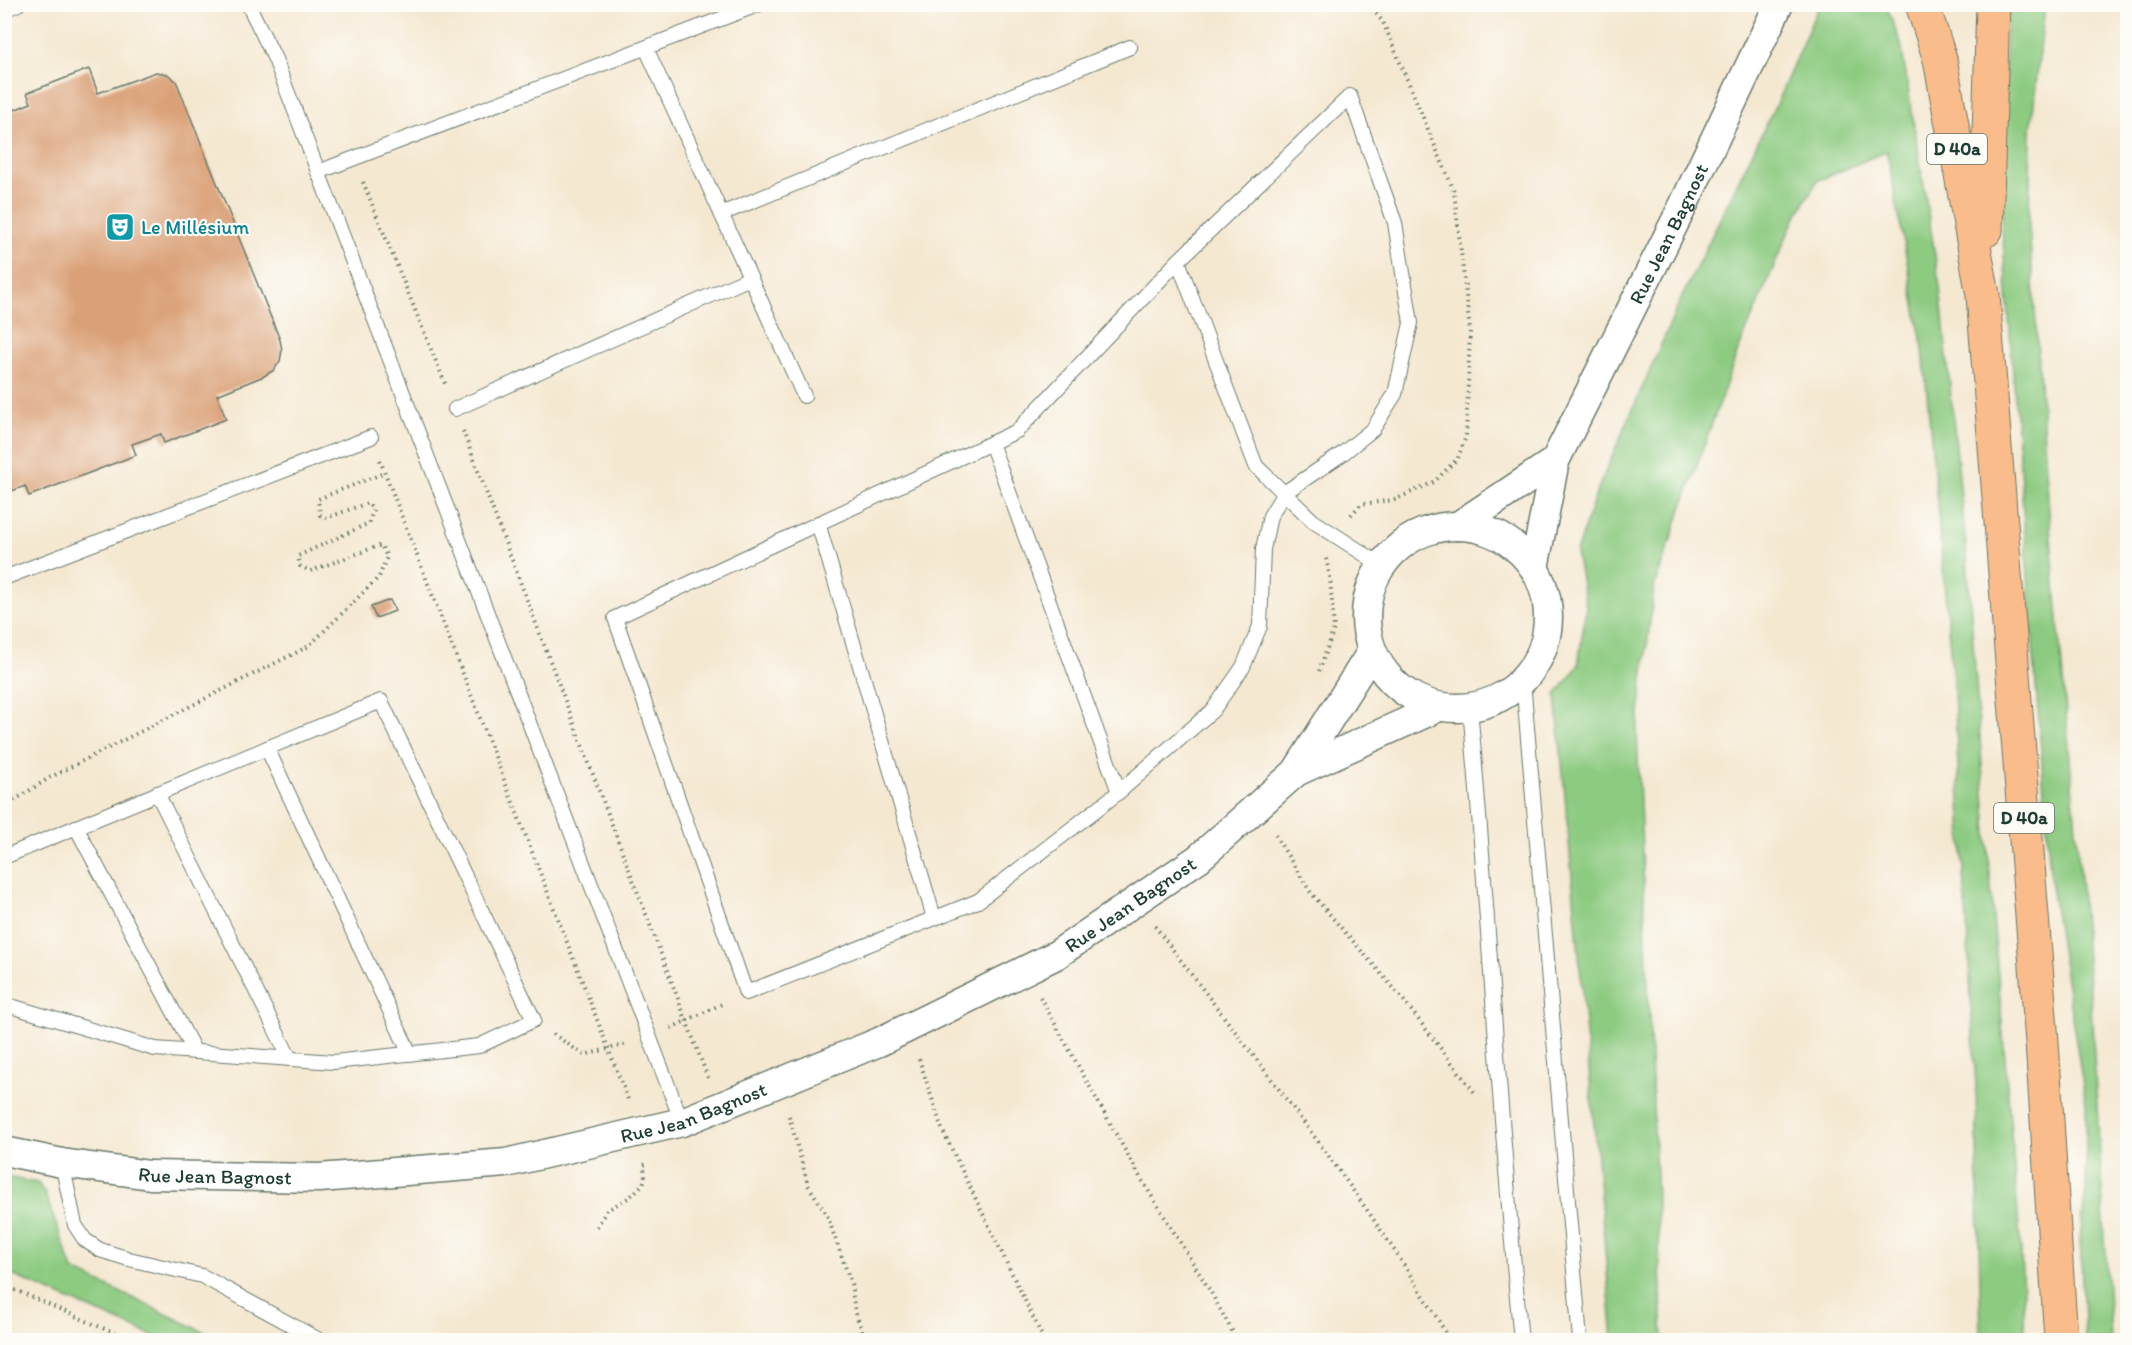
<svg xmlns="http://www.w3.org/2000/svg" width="2132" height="1345" font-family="Itim,sans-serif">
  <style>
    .green { fill: #8dcb81; stroke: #56845a; stroke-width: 1.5 }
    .building { fill: #daa077 }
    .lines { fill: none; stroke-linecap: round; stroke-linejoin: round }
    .lane-casing { stroke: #6a796b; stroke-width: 16 }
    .street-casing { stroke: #6a796b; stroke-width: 31 }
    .primary-casing { stroke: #6a796b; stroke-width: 35 }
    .path { stroke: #6a796b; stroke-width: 4; stroke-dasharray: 1.5 4.5; stroke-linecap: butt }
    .lane { stroke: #fff; stroke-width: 14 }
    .street { stroke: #fff; stroke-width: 28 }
    .primary { stroke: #fabc8b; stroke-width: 33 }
    .labels { text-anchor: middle; stroke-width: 4.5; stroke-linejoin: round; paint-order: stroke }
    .shield { fill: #fdfcf7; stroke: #62766e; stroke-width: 1.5 }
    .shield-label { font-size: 18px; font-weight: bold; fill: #1f3d34 }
    .culture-label { font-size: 20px; fill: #0d838f; stroke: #fdfcf7; text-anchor: start }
    .street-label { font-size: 20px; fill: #1f3d34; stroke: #fdfcf7 }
  </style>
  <rect width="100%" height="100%" fill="#fdfcf7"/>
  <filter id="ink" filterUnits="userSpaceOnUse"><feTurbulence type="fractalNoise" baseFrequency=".0167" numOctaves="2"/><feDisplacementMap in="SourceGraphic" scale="12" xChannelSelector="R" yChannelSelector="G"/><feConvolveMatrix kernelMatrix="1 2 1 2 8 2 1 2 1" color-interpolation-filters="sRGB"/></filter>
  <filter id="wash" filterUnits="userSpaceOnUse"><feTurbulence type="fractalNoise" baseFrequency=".008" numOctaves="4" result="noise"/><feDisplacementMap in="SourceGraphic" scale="24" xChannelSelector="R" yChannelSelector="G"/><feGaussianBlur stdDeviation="1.35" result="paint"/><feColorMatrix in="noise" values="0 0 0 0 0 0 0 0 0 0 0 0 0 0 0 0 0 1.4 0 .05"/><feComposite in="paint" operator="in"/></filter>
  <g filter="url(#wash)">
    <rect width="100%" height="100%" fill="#f4e8d1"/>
    <g class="green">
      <path d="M1819,5H1886L1901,44L1940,287L1966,546L1993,917L2021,1250L2025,1340H1981L1976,1088L1954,693L1923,349L1887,151L1817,181L1791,226L1737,353L1654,587L1637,732L1663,1340H1613L1556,695L1578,666L1586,606L1576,552L1597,491L1681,299L1778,100Z"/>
      <path d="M2006,5H2045L2031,130L2029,225L2050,526L2091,1006L2111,1340H2085L2080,1239L2086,1189V1104L2051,886L2002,226Z"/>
      <path d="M5,1177L38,1183L45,1194L73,1270L221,1340H162L5,1272Z"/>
    </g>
    <g id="blocks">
      <g class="building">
        <path d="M89,69L98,93L156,72L167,74L176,81L280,340L282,350L280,361L274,370L264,376L217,395L226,419L164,443L161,434L132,444L136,455L29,496L25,486L4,494V114L31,103L27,93Z"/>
        <path d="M390,600L395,611L376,618L371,607Z"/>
      </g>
    </g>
  </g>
  <g filter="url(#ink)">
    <use href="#blocks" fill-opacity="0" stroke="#6a796b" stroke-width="1.5"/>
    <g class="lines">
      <g class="lane-casing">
        <g id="lane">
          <path d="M248,4L275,59L682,1122"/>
          <path d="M4,10L18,4"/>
          <path d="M646,48L804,396"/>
          <path d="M318,172L760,4"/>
          <path d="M721,214L1130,47"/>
          <path d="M1178,261L1350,96L1395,223L1411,323L1395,394L1373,429L1342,454L1284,493L1270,516L1263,549L1260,626L1243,667L1213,710L1119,792L978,901L746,993L615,618L1017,431L1178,261L1256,466L1313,521L1381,565"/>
          <path d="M455,409L750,278"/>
          <path d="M991,443L1119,792"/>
          <path d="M818,523L934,918"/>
          <path d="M4,578L371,437"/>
          <path d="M1523,681L1580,1340"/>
          <path d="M1470,708C1489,918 1500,1130 1521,1340"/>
          <path d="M267,748L410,1054"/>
          <path d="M157,793L290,1059"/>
          <path d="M76,827L195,1052"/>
          <path d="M4,857L381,701L534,1020L479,1046L334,1062L155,1049L4,1004"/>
          <path d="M62,1163L75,1225L85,1240L100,1250L129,1259L202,1276L319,1340"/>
        </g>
      </g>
      <g class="street-casing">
        <g id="street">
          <path d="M1458,526L1555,461"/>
          <circle cx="1457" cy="617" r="91"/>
          <path id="s1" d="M1534,568L1555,461L1682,208L1779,4"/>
          <path d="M1296,772L1439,707"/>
          <path id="s2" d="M4,1151L62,1163L150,1175L319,1178L506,1163L682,1122L879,1042L1056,955L1199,858L1296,772L1372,651"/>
        </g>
      </g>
      <g class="primary-casing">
        <g id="primary">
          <path d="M1922,4L1940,59L1983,295L2042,1042L2061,1340"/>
          <path d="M1986,230L1993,4"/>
        </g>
      </g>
      <g class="path">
        <path d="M363,182L446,386"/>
        <path d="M463,431L708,1078"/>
        <path d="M380,460L629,1102"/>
        <path d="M1351,515L1361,504L1394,500L1434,482L1458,458L1466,436L1470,330L1454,191L1383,22L1368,4"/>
        <path d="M1319,671L1334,629L1330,577L1326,558"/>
        <path d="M4,807L49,778L309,646L379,577L387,557L381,545L310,571L300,566L298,556L369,523L373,509L368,503L326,518L320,515L318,499L384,473"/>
        <path d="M1275,835L1311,893L1398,993L1475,1093"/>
        <path d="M1155,926C1255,1060 1367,1196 1450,1340"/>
        <path d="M1040,997L1140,1177L1209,1289L1237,1340"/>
        <path d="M671,1028L724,1003"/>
        <path d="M553,1034L584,1055L628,1044"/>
        <path d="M919,1059L942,1129L1044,1340"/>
        <path d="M789,1116L808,1185L827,1215L851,1283L855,1311L865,1340"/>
        <path d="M597,1227L607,1210L630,1197L643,1184L645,1178L644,1165L646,1164"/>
        <path d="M4,1285L130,1340"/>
      </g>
      <use href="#lane" class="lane"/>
      <use href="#street" class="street"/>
      <use href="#primary" class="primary"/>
    </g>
  </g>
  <defs>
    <g id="theatre-square" transform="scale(1.5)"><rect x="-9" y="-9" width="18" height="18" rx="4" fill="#0f9aa8" stroke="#fdfcf7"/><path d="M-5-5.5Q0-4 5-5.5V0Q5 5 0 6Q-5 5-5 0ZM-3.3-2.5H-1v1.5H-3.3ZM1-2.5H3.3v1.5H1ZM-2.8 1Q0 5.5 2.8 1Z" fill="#fff"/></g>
  </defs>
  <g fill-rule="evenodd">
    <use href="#theatre-square" x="120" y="227"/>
  </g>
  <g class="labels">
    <g class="shield">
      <rect x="1927" y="134" width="60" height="30" rx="4.5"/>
      <rect x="1994" y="803" width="60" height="30" rx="4.5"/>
    </g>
    <g class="shield-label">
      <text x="1957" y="155">D 40a</text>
      <text x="2024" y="824">D 40a</text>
    </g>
    <g class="culture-label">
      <text x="141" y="234">Le Millésium</text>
    </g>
    <g class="street-label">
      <text dy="7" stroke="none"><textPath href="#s1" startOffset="363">Rue Jean Bagnost</textPath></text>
      <text dy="7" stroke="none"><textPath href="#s2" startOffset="1185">Rue Jean Bagnost</textPath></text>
      <text dy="7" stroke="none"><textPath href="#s2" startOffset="699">Rue Jean Bagnost</textPath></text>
      <text dy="7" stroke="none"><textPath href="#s2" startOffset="213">Rue Jean Bagnost</textPath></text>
    </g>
  </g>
  <rect width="2132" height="1345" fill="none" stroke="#fdfcf7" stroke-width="24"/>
</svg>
